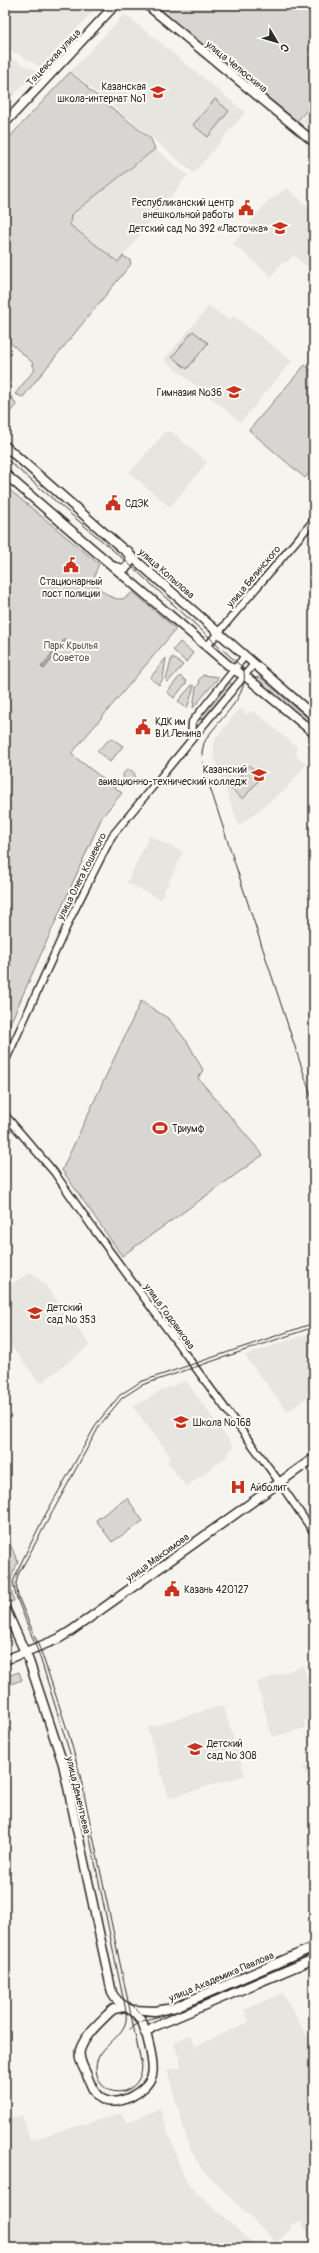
<svg xmlns="http://www.w3.org/2000/svg" width="319" height="2253" font-family="Pangolin,sans-serif">
  <style>
    .built { fill: #e6e5e0 }
    .green { fill: #d7d6d2; stroke: #81807e }
    .water { fill: #adaca9; stroke: #797877 }
    .lines { fill: none; stroke-linecap: round; stroke-linejoin: round }
    .minor-casing { stroke: #2b2b2b; stroke-width: 9 }
    .major-casing { stroke: #2b2b2b; stroke-width: 11 }
    .minor { stroke: #fdfcf7; stroke-width: 6 }
    .major { stroke: #fdfcf7; stroke-width: 8 }
    .tram { stroke: #2b2b2b; stroke-width: 1 }
    .labels { text-anchor: middle; stroke-width: 4; stroke-linejoin: round; paint-order: stroke }
    .street-label { font-size: 10px; fill: #2b2b2b; stroke: #fdfcf7 }
    .poi-label { font-size: 10px; fill: #2b2b2b; stroke: #fdfcf7; text-anchor: start }
    .park-label { font-size: 10px; fill: #565655; stroke: #fdfcf7 }
  </style>
  <rect width="100%" height="100%" fill="#f5f4ef"/>
  <filter id="ink" filterUnits="userSpaceOnUse"><feTurbulence type="fractalNoise" baseFrequency=".025" numOctaves="2"/><feDisplacementMap in="SourceGraphic" scale="8" xChannelSelector="R" yChannelSelector="G"/><feConvolveMatrix kernelMatrix="1 2 1 2 8 2 1 2 1" color-interpolation-filters="sRGB"/></filter>
  <g filter="url(#ink)">
    <g class="built">
      <path d="M5,5H99L41,67L5,47Z"/>
      <path d="M125,14L245,112L194,173L71,71Z"/>
      <path d="M5,55L36,71L5,105Z"/>
      <path d="M314,107V132L300,121Z"/>
      <path d="M155,149L188,175L118,262L70,224L71,215Z"/>
      <path d="M287,188L314,212V272L293,255L286,263L283,262L271,276L233,244L268,201Z"/>
      <path d="M209,306L229,320L234,316L292,361L241,422L164,360Z"/>
      <path d="M166,431L172,432L207,462L170,507L129,473Z"/>
      <path d="M240,708L246,714L254,711L298,748L296,750L297,757L306,764L288,787L239,826L214,757V744L217,737Z"/>
      <path d="M149,836L183,852L161,899L127,883Z"/>
      <path d="M31,1272L46,1286L90,1345L40,1384L5,1338V1288Z"/>
      <path d="M314,1332V1392L287,1412L245,1355Z"/>
      <path d="M186,1381L233,1446L225,1458L186,1487L167,1461L171,1457L133,1407L162,1390Z"/>
      <path d="M303,1666L314,1705L310,1718L304,1721L305,1728L272,1737L257,1682Z"/>
      <path d="M223,1705L245,1775L169,1798L147,1728Z"/>
      <path d="M314,1763V1792L303,1767Z"/>
      <path d="M283,1993L314,2048V2246L301,2221L290,2225L291,2230L276,2242L203,2171L189,2147L167,2070L181,2067L174,2042L190,2035L196,2046L249,2022L244,2010Z"/>
      <path d="M160,2108L179,2164L189,2186L258,2248H5V2119L22,2115L30,2140L122,2113L126,2123Z"/>
    </g>
    <g class="green">
      <path d="M165,5H314V103L297,121L160,10Z"/>
      <path d="M70,72L88,87L87,88L151,139L155,149L71,215L70,225L118,262L123,256L130,260L131,264L26,393L23,397L15,394L35,369L32,364H34L5,338V142Z"/>
      <path d="M215,99L229,111L208,137L193,125Z"/>
      <path d="M193,331L208,343L187,369L172,357Z"/>
      <path d="M305,365L314,373V468L305,478L249,430Z"/>
      <path d="M12,397L16,405L5,418V406Z"/>
      <path d="M5,486L99,564C97,569 94,574 95,579C97,590 115,603 125,598C128,597 130,594 133,592L176,629L71,754L122,793L102,817L5,1035Z"/>
      <path d="M180,642L193,653L186,662L173,650Z"/>
      <path d="M172,657L183,665L168,682L166,680Z"/>
      <path d="M166,658L163,679L159,685L150,678Z"/>
      <path d="M203,675L219,677L193,708L196,687L200,683L198,681Z"/>
      <path d="M180,676L187,682L174,698L167,692Z"/>
      <path d="M257,677H260L314,723V728L257,679Z"/>
      <path d="M229,682L232,684L203,719L200,720L202,714Z"/>
      <path d="M192,685L194,686L187,709L178,701Z"/>
      <path d="M111,738L123,746L110,762L97,751Z"/>
      <path d="M249,765L262,776L243,799L230,788Z"/>
      <circle cx="129" cy="776" r="6"/>
      <path d="M141,1001L169,1019L188,1043L203,1070L198,1078L263,1155L122,1256L62,1170Z"/>
      <path d="M127,1498L143,1521L112,1542L96,1520Z"/>
      <path d="M5,1533L18,1562C10,1579 9,1582 14,1601L10,1602L5,1591Z"/>
      <path d="M19,1672L22,1680L5,1686V1677Z"/>
    </g>
    <path class="water" d="M65,639L67,640L44,669L41,667Z"/>
    <g class="lines">
      <g class="minor-casing">
        <g id="minor">
          <path d="M207,646L314,520"/>
          <path d="M191,738L192,722L245,656"/>
          <path d="M5,1062L72,915L112,836L254,664"/>
          <path d="M5,1115L54,1172L95,1231L275,1476L314,1533"/>
        </g>
      </g>
      <g class="major-casing">
        <g id="major">
          <path d="M147,5L314,142"/>
          <path d="M5,123L115,5"/>
          <path d="M5,446L314,716"/>
          <path d="M5,474L234,670L245,676L314,733"/>
          <path d="M115,567L124,569C131,565 132,558 128,551"/>
          <path d="M5,1608L29,1661L63,1764L112,1993C119,2008 137,2008 143,2024C147,2035 155,2064 152,2075C147,2092 117,2108 102,2099C93,2094 90,2082 86,2073C83,2067 78,2058 80,2050C85,2035 99,2023 110,2012L114,2009L125,2007"/>
          <path d="M5,1660L58,1639L71,1631L314,1458"/>
          <path d="M133,2010L155,2011L173,2008L314,1947"/>
          <path d="M145,2033L153,2027L314,1959"/>
        </g>
      </g>
      <use href="#minor" class="minor"/>
      <use href="#major" class="major"/>
      <g class="tram">
        <path d="M5,458L129,564L243,668C252,696 216,720 204,743L202,752L203,766L314,1105"/>
        <path d="M314,1323L140,1382L120,1395L97,1423L43,1519L21,1563L13,1582L16,1596L39,1654L77,1776L122,1993C124,2001 127,2012 126,2021C121,2042 90,2049 97,2075C103,2100 140,2097 142,2067L80,1775L69,1735L42,1654L18,1596L16,1583L18,1575L100,1425L122,1398L142,1385L314,1327"/>
        <path d="M130,2002L140,2014L154,2016"/>
        <path d="M130,2029L142,2021L189,2008L314,1952"/>
      </g>
    </g>
  </g>
  <defs>
    <g id="school-bare" transform="scale(1.2)"><path d="M0-5L7-2L0 1L-7-2ZM-4 1L0 2.5L4 1V4Q0 6-4 4Z" fill="#c8321e" stroke="#fdfcf7" stroke-width="2.5" paint-order="stroke"/></g>
    <g id="civic-bare" transform="scale(1.2)"><path d="M-.6-6.5H3V-4.5H.6V-3L4-1V1h2V6H-6V1h2V-1L-.6-3ZM-1.2 2.5V6h2.4V2.5Z" fill="#c8321e" stroke="#fdfcf7" stroke-width="2.5" paint-order="stroke"/></g>
    <g id="university-bare" transform="scale(1.2)"><path d="M0-5L7-2L0 1L-7-2ZM-4 1L0 2.5L4 1V4Q0 6-4 4Z" fill="#c8321e" stroke="#fdfcf7" stroke-width="2.5" paint-order="stroke"/></g>
    <g id="stadium-bare" transform="scale(1.2)"><path d="M0-5a6.5 5 0 1 0 0 10a6.5 5 0 1 0 0-10ZM-3.5-1.8h7v3.6h-7Z" fill="#c8321e" stroke="#fdfcf7" stroke-width="2.5" paint-order="stroke"/></g>
    <g id="hospital-bare" transform="scale(1.2)"><path d="M-5-5h3v3.5h4V-5h3V5h-3V1.5h-4V5h-3Z" fill="#c8321e" stroke="#fdfcf7" stroke-width="2.5" paint-order="stroke"/></g>
  </defs>
  <g fill-rule="evenodd">
    <use href="#school-bare" x="158" y="92"/>
    <use href="#civic-bare" x="246" y="208"/>
    <use href="#school-bare" x="280" y="228"/>
    <use href="#school-bare" x="234" y="392"/>
    <use href="#civic-bare" x="113" y="503"/>
    <use href="#civic-bare" x="71" y="565"/>
    <use href="#civic-bare" x="143" y="727"/>
    <use href="#university-bare" x="259" y="775"/>
    <use href="#stadium-bare" x="160" y="1128"/>
    <use href="#school-bare" x="35" y="1313"/>
    <use href="#school-bare" x="181" y="1422"/>
    <use href="#hospital-bare" x="238" y="1487"/>
    <use href="#civic-bare" x="172" y="1589"/>
    <use href="#school-bare" x="195" y="1749"/>
  </g>
  <g class="labels">
    <g class="street-label">
      <text transform="translate(53 57) rotate(-47)" y="4">Тэцевская улица</text>
      <text transform="translate(237 66) rotate(39)" y="4">улица Челюскина</text>
      <text transform="translate(167 573) rotate(41)" y="4">улица Копылова</text>
      <text transform="translate(253 576) rotate(-50)" y="4">улица Белинского</text>
      <text transform="translate(81 876) rotate(-63)" y="4">улица Олега Кошевого</text>
      <text transform="translate(170 1316) rotate(54)" y="4">улица Годовикова</text>
      <text transform="translate(157 1557) rotate(-36)" y="4">улица Максимова</text>
      <text transform="translate(79 1795) rotate(77)" y="4">улица Дементьева</text>
      <text transform="translate(221 1976) rotate(-23)" y="4">улица Академика Павлова</text>
    </g>
    <g class="poi-label">
      <text x="146" y="90" text-anchor="end">Казанская<tspan x="146" dy="12">школа-интернат №1</tspan></text>
      <text x="234" y="206" text-anchor="end">Республиканский центр<tspan x="234" dy="12">внешкольной работы</tspan></text>
      <text x="268" y="232" text-anchor="end">Детский сад № 392 «Ласточка»</text>
      <text x="222" y="396" text-anchor="end">Гимназия №36</text>
      <text x="125" y="507">СДЭК</text>
      <text x="71" y="585" text-anchor="middle">Стационарный<tspan x="71" dy="12">пост полиции</tspan></text>
      <text x="155" y="725">КДК им<tspan x="155" dy="12">В.И.Ленина</tspan></text>
      <text x="247" y="773" text-anchor="end">Казанский<tspan x="247" dy="12">авиационно-технический колледж</tspan></text>
      <text x="172" y="1132">Триумф</text>
      <text x="47" y="1311">Детский<tspan x="47" dy="12">сад № 353</tspan></text>
      <text x="193" y="1426">Школа №168</text>
      <text x="250" y="1491">Айболит</text>
      <text x="184" y="1593">Казань 420127</text>
      <text x="207" y="1747">Детский<tspan x="207" dy="12">сад № 308</tspan></text>
    </g>
    <g class="park-label">
      <text x="71" y="649">Парк Крылья<tspan x="71" dy="12">Советов</tspan></text>
    </g>
  </g>
  <rect width="319" height="2253" fill="none" stroke="#fdfcf7" stroke-width="20"/>
  <rect x="10" y="10" width="299" height="2233" fill="none" stroke="#2b2b2b" stroke-width="1.5" filter="url(#ink)"/>
  <g transform="translate(277 42) rotate(128)" stroke="#fdfcf7" stroke-width="3" paint-order="stroke">
  <path d="M0-3L7 15L0 10L-7 15Z" fill="#2b2b2b"/>
  <text y="-6" font-size="11" font-weight="bold" text-anchor="middle" fill="#2b2b2b">С</text>
  </g>
</svg>
